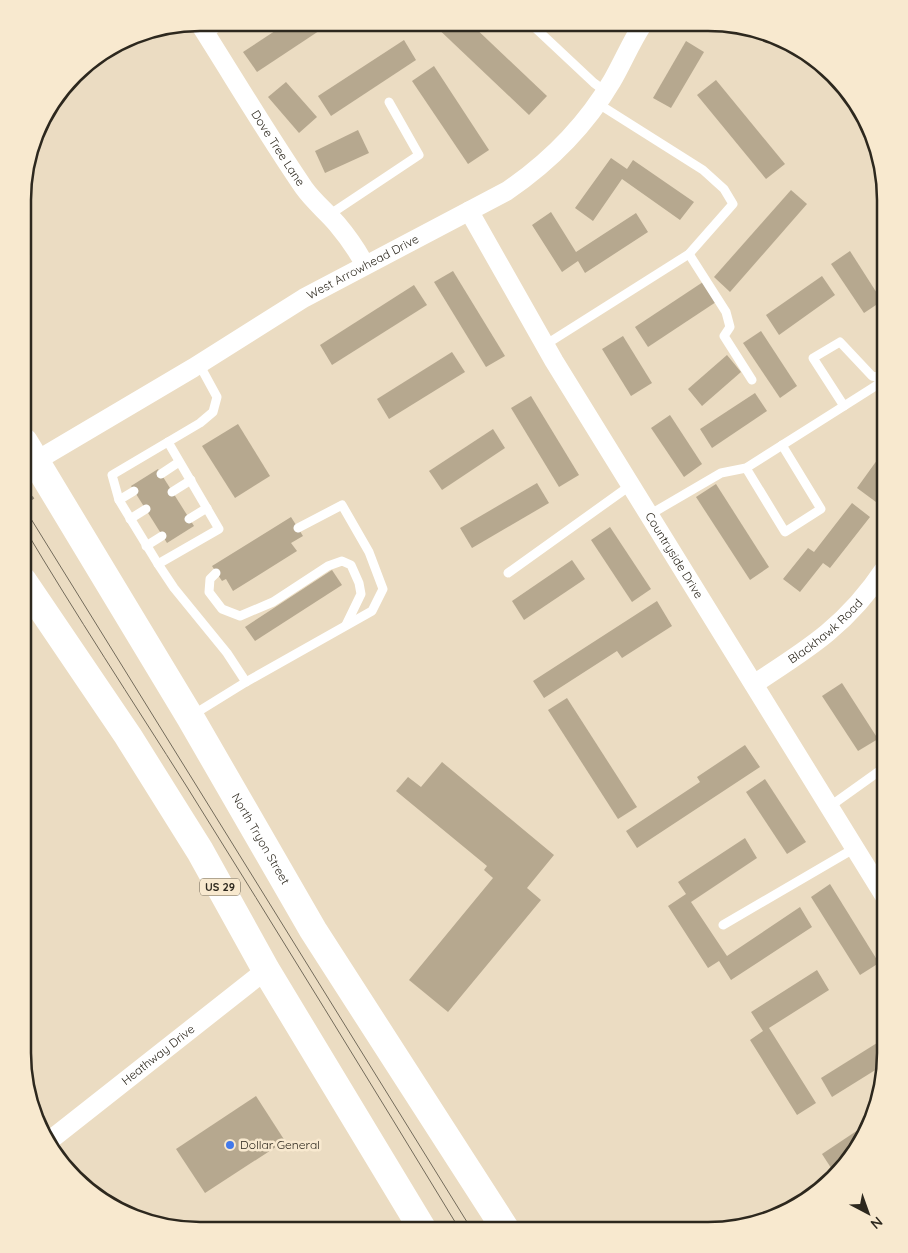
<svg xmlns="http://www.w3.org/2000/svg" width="908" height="1253" font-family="Quicksand,sans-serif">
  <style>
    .building { fill: #b6a88f }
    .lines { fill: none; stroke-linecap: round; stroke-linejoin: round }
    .path { stroke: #9f9480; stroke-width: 3; stroke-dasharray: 5 2.5; stroke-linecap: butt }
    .lane { stroke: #fff; stroke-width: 9 }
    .street { stroke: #fff; stroke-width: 19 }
    .primary { stroke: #fff; stroke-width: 28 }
    .tram { stroke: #736b5b; stroke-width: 1 }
    .poi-dot { fill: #4279ea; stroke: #f8e9cf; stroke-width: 2 }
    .labels { text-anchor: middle; stroke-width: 5; stroke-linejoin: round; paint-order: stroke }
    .shield { fill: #f8e9cf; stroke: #6a6253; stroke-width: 1 }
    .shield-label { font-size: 11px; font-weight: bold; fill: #2d281e }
    .street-label { font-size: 12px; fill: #2d281e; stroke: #f8e9cf }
    .poi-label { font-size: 12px; fill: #2d281e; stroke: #f8e9cf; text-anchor: start }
    .rim { fill: none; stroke: #2d281e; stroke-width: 2.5 }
  </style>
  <rect width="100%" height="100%" fill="#ebdcc2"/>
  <g class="building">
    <path d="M287,23H331L257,72L243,52Z"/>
    <path d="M432,23H470L547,96L529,115Z"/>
    <path d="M404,40L416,60L331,116L318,96Z"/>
    <path d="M686,41L704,52L671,108L653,98Z"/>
    <path d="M434,66L489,150L468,164L412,81Z"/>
    <path d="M716,80L785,164L766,179L697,95Z"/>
    <path d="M286,82L317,117L299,133L268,97Z"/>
    <path d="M358,130L369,153L325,173L315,151Z"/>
    <path d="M611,158L627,169L633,160L694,202L680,220L622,179L593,221L575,208Z"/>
    <path d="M791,190L807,204L730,292L714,277Z"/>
    <path d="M551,212L576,252L636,213L648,232L585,273L578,261L562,272L532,225Z"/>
    <path d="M850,251L882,301L864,313L831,264Z"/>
    <path d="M453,271L505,356L486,367L434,282Z"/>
    <path d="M822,276L835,295L779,335L766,315Z"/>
    <path d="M703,282L716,302L648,347L635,327Z"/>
    <path d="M414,285L427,305L332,365L320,345Z"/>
    <path d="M885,317V336L876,330Z"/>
    <path d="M761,331L797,386L780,398L743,343Z"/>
    <path d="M623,336L652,383L631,396L602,349Z"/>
    <path d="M452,352L465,372L389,419L377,399Z"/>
    <path d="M727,355L741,372L702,406L688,389Z"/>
    <path d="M755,393L767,411L712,448L700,429Z"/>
    <path d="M531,396L579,475L559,487L511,408Z"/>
    <path d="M670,415L702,464L684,477L651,428Z"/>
    <path d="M238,424L270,476L235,498L202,446Z"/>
    <path d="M493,429L505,448L442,490L429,471Z"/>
    <path d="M885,449V488L876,502L857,488Z"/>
    <path d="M158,469L194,526L167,543L131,486Z"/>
    <path d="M537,483L549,503L472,548L460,528Z"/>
    <path d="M716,484L769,567L750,580L696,497Z"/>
    <path d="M852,503L870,517L830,568L823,563L800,592L783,579L808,548L814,552Z"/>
    <path d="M291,517L303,536L291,543L297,551L233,591L226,579L222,581L212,566Z"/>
    <path d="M610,527L651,589L632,602L591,540Z"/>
    <path d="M572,560L585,579L524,620L512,601Z"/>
    <path d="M332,570L342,585L255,641L245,627Z"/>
    <path d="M657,601L672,626L622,658L617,651L544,698L533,681Z"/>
    <path d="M842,683L878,739L858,751L822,696Z"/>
    <path d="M567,698L637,807L618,819L548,710Z"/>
    <path d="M745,745L760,767L637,848L626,831L700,782L697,777Z"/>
    <path d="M442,762L554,855L527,888L541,900L448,1012L409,980L493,878L484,870L487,866L396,791L408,777L421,787Z"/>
    <path d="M765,779L806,842L787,854L746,792Z"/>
    <path d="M745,838L757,858L691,902L727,956L800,907L812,927L731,980L719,961L708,968L668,906L686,894L678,882Z"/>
    <path d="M830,884L879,963L860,975L811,897Z"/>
    <path d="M817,970L829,990L769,1028L816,1103L797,1115L750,1040L763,1031L751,1012Z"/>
    <path d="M885,1038V1064L832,1097L821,1078Z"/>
    <path d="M256,1096L285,1141L205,1193L176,1149Z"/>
    <path d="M864,1126L855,1152L833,1171L822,1154Z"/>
  </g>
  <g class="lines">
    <path class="path" d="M23,504L34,497"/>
    <g class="lane">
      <path d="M530,23L594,83L605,91"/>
      <path d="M206,34L225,23"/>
      <path d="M329,215L419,155L389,102"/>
      <path d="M689,254L726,312L730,327L724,336L752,380"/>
      <path d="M545,345L689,254L733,204L724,189L703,170L597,103"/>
      <path d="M885,380L844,406L813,358L840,342L872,376L885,379"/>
      <path d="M746,468L785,532L821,509L782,445"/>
      <path d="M161,474L179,462"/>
      <path d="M172,492L191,480"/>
      <path d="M119,500L134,491"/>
      <path d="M649,515L721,473L746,468L844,406"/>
      <path d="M130,519L146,509"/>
      <path d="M189,519L207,508"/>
      <path d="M146,546L162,536"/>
      <path d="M158,564L219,529L168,442"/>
      <path d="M216,573L210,579L209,592L222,609L240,616L273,602L328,566L342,561L351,565L359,583L361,594L346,625"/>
      <path d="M508,573L631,485"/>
      <path d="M246,682L372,611L383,589L369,552L342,505L298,528"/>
      <path d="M191,716L246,682L227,653L174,588L158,564L119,500L112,475L200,423L213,412L217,397L199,364"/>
      <path d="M829,807L885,767"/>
      <path d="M723,925L855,848"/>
    </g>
    <g class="street">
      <path id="s1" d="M199,23C234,78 267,134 304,188C314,202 326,211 337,224C348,237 357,250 365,265"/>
      <path id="s2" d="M469,211L554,361L885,897"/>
      <path id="s3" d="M24,468L193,368L304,298L507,191C548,163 586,125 612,81C623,62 631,42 643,24"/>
      <path id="s4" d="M754,684C810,648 848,624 885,568"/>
      <path id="s5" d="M49,1141L266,970"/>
    </g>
    <g class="primary">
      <path id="s6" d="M24,442L190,717L313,930L506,1230"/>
      <path d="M23,581L128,736L200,851L266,970L423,1230"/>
    </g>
    <g class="tram">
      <path d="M23,506L472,1230"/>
      <path d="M23,526C76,615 132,700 187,787C279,934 370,1082 460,1230"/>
    </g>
  </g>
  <circle class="poi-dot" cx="230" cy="1145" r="5"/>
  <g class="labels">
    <rect class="shield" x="200" y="878.5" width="40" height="17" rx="4"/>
    <g class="shield-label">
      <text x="220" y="891">US 29</text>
    </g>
    <g class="street-label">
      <text dy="4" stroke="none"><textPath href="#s1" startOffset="148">Dove Tree Lane</textPath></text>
      <text dy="4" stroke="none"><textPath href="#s3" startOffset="394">West Arrowhead Drive</textPath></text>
      <text dy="4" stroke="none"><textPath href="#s2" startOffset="401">Countryside Drive</textPath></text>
      <text dy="4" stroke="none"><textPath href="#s4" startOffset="89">Blackhawk Road</textPath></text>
      <text dy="4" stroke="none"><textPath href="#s6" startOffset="462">North Tryon Street</textPath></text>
      <text dy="4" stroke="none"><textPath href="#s5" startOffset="139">Heathway Drive</textPath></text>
    </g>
    <g class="poi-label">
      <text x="240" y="1149">Dollar General</text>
    </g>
  </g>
  <path d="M0 0H908V1253H0ZM200 31H708A169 169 0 0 1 877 200V1053A169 169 0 0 1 708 1222H200A169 169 0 0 1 31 1053V200A169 169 0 0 1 200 31Z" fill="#f8e9cf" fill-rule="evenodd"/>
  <path class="rim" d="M200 31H708A169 169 0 0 1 877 200V1053A169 169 0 0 1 708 1222H200A169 169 0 0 1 31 1053V200A169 169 0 0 1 200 31Z"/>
  <g transform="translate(868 1213) rotate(139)" stroke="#f8e9cf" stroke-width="4" paint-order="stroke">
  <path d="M0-4L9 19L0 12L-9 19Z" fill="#2d281e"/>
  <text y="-8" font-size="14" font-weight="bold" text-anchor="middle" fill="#2d281e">N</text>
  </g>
</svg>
